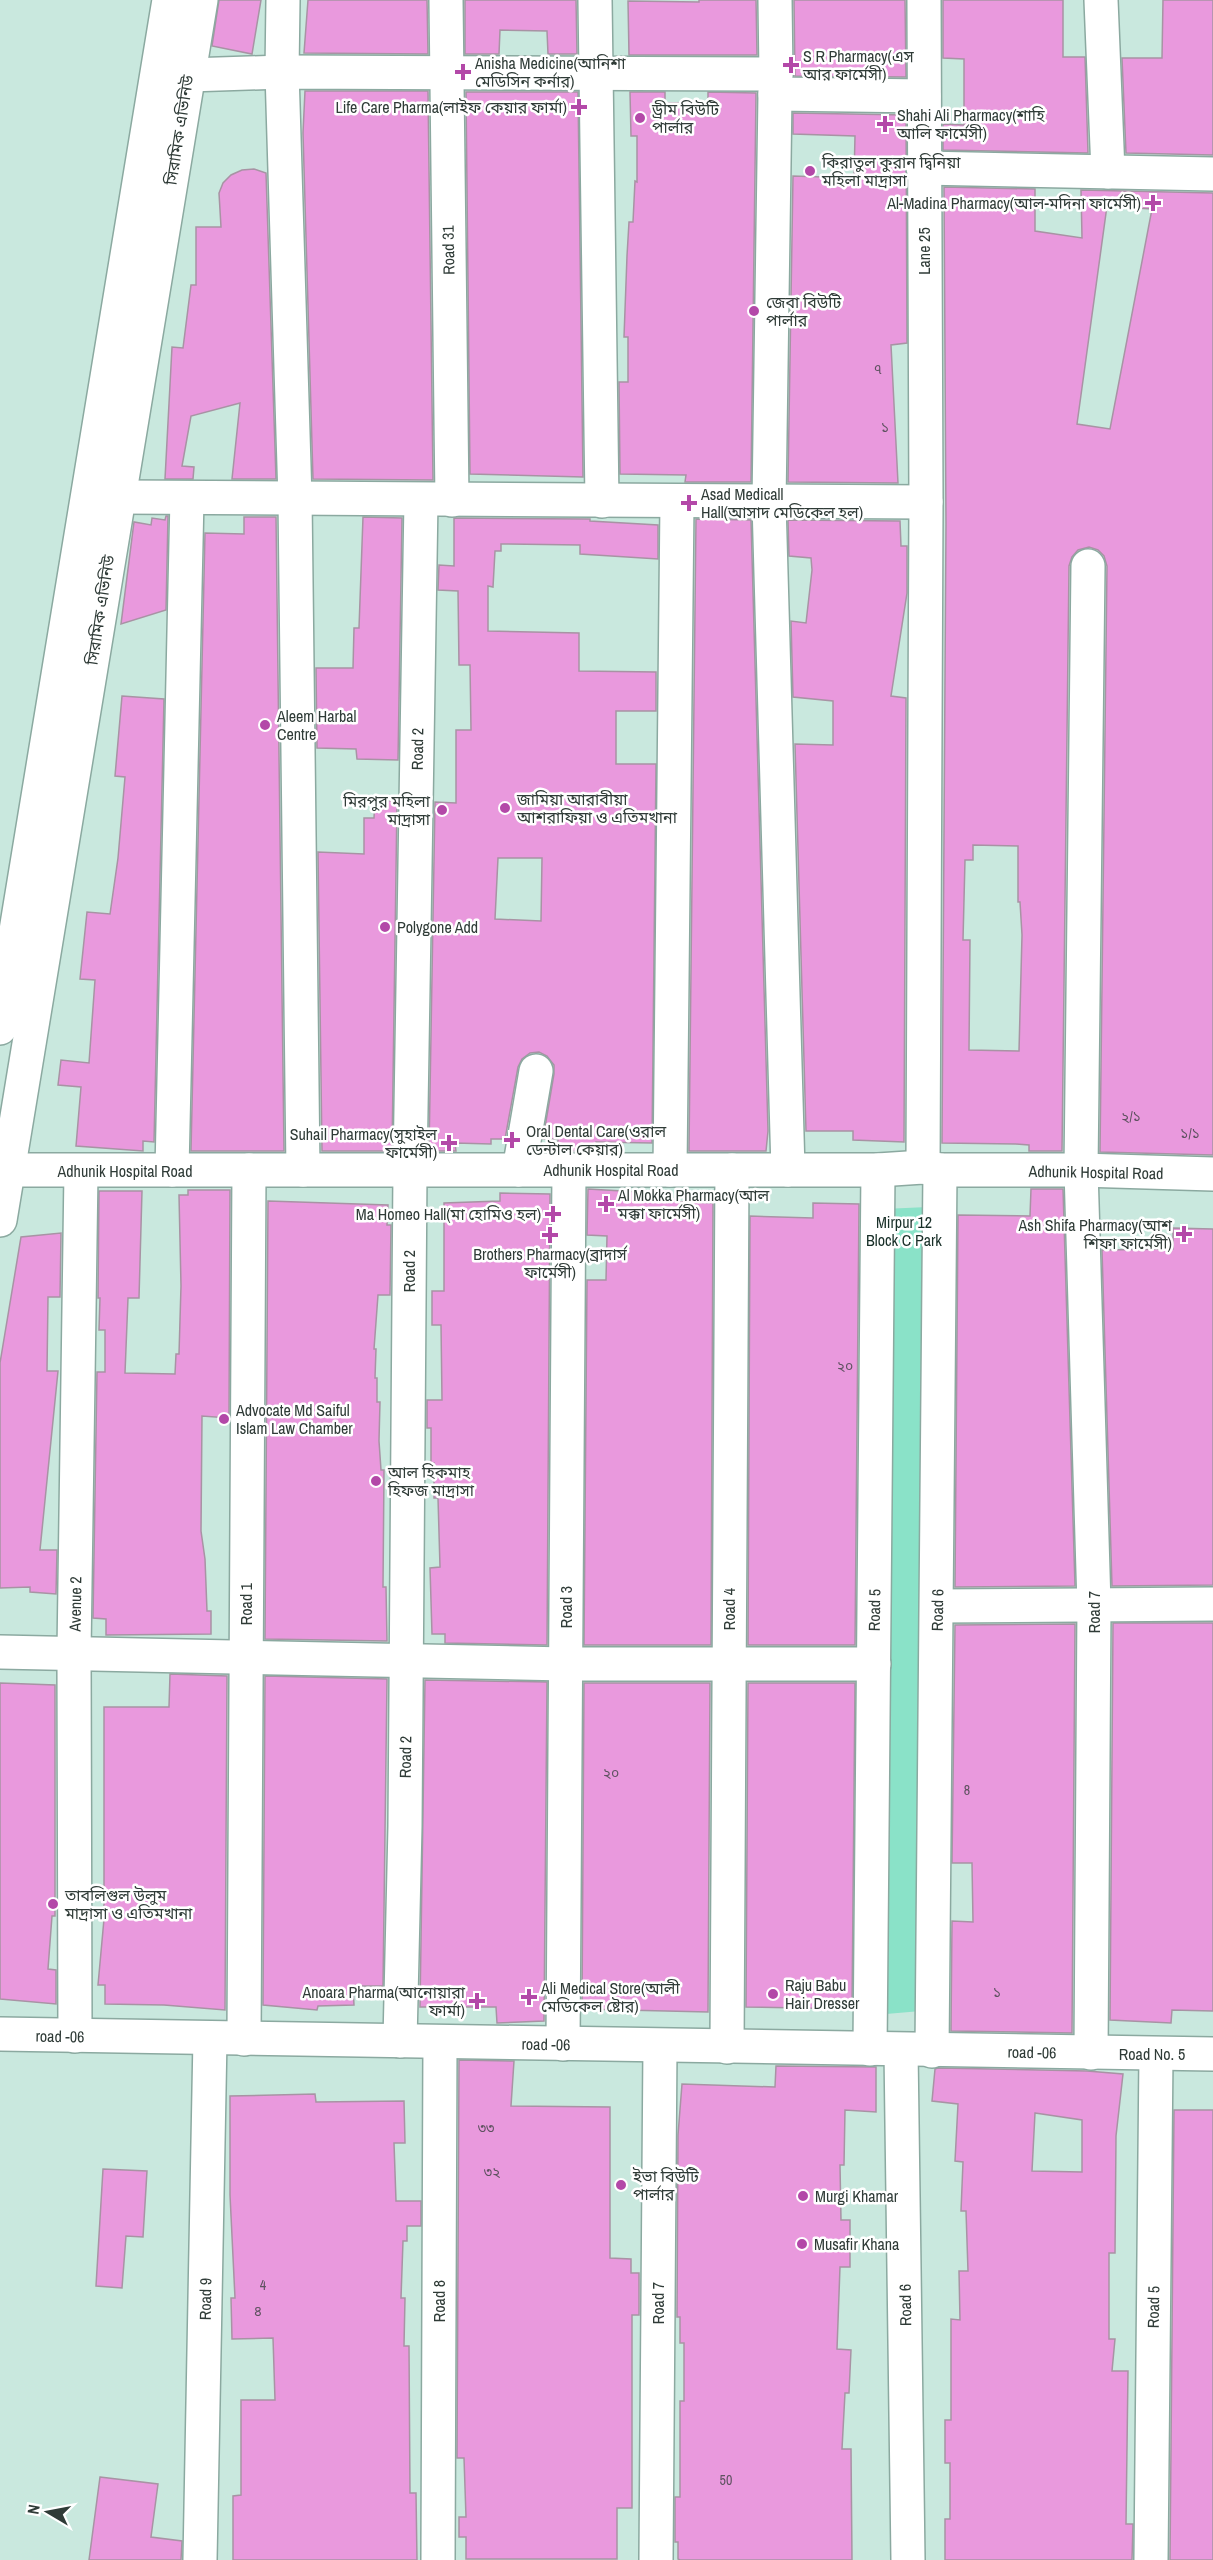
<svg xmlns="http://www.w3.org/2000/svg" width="1213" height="2560" font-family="'Archivo Narrow','Noto Sans Bengali',sans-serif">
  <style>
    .green { fill: #8ae2c8 }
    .building { fill: #e999dd; stroke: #a893a4; stroke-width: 1.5; fill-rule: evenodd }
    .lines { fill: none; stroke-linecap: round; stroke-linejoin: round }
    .minor-casing { stroke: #8ba9a0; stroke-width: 36 }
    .major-casing { stroke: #8ba9a0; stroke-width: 36 }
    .minor { stroke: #fff; stroke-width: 33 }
    .major { stroke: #fff; stroke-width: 33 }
    .poi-dot { fill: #b348a8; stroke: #fff; stroke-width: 2 }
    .labels { text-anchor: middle; stroke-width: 5; stroke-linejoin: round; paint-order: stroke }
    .number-label { font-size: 14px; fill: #5e5260 }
    .poi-label { font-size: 16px; fill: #2f3b37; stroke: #fff; text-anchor: start }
    .street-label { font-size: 16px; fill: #2f3b37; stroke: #fff }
    .park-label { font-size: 16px; fill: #182f28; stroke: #fff }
  </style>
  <rect width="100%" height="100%" fill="#c9e8de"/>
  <path class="green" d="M928,1207L921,2011L886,2014L883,1209Z"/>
  <g class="building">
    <path d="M219,0H261L252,54L212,46Z"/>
    <path d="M308,0H427L428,54L304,53Z"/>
    <path d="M465,0H576L577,54H548L547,31L500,30L499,54H465Z"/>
    <path d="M699,0H756L757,55H629L628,1L699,2Z"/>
    <path d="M794,0H905L906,77L795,76Z"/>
    <path d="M943,0H1063V57H1085L1088,153L943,150V124L964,125V59L943,58Z"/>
    <path d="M1163,0H1213V155L1126,153L1122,58H1162Z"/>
    <path d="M305,91H428L433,480L313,479L303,133Z"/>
    <path d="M466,92H578L583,477L470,474Z"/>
    <path d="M630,92H665V103L708,102V92L756,93L751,482H685L686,475L620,474L619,382H628V337H624L627,256L629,222H633L635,181L637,182V136H631Z"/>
    <path d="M793,113L906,115L907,343L891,345L898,483L788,482L793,176L854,178L855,136L793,134Z"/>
    <path d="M254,169L266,173L276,479H232L240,403L191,416L182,466L194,467L193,479H165L172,347L183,348L191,285H196V227H221L219,193L223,183L231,175L242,170Z"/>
    <path d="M944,187L1035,189V231L1082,238L1081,190L1213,193V1155L1100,1152L1107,566L1104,556L1098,550L1089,547L1078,550L1072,557L1069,566L1062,1151H1029V1145L1016,1144L942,1143L946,524ZM1107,206L1152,209L1110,429L1077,424ZM973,845L1018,846V902H1020L1022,935L1019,1051L969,1050L970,940H963L965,860H973Z"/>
    <path d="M166,516H168L166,610L121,624L134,522L151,525L152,518L165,520Z"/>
    <path d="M244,517H276L284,1151H191L205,533L244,534Z"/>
    <path d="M363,517L402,518L398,760L357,759L356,749L317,748L316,668H353L354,628H359Z"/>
    <path d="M454,518L590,519V521L658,525V559L580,554V545L501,544V551H495L493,587L488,586V631L579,633V671L656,672V711H616V764H656L652,1143L596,1142V1151H558V1139H543L554,1074V1065L547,1056L539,1052L530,1053L522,1059L518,1067L505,1139H491V1144L455,1143L456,1151H429L435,802L456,803V730H471L470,665H459L458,591L438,590L439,565L454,566ZM498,858H542L541,921L495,919Z"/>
    <path d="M696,519L751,520L768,1131L766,1151H689Z"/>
    <path d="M788,520L900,521L901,546H907V593L891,696L906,698L904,1142L853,1140V1131H806L795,744L833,745V701L793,697L791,621L806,623L812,570L811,558L789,556Z"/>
    <path d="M122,696L164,699L154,1142L143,1141V1151L76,1146L81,1087L58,1085L61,1060L89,1063L95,980L80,979L87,912L110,914L118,858L125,777L115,776Z"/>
    <path d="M375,800L397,801L392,1151H322L318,852L364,854V818H374Z"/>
    <path d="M588,1189L639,1192L638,1200L713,1203L711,1645H584L587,1280H606L607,1236L587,1235Z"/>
    <path d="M1031,1189H1063L1075,1586L955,1587L958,1215L1030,1216Z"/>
    <path d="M188,1190H230L229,1418L202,1416L201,1531L205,1559L207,1611H211V1634L106,1635V1619L93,1618L97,1372H105V1330H99L100,1298H98L99,1191H142L139,1298H128L125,1373L175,1374L176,1354H179L181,1286L179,1195H188Z"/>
    <path d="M500,1193L550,1194L547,1645L445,1643V1634H432L430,1568L440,1567L438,1498H434V1463H431V1428H427V1400H442L441,1325H432V1291H444V1203L500,1201Z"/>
    <path d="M268,1201L388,1205L387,1225H391L390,1295H378L374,1349H376L375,1378H377V1402H380L379,1441L381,1470H384L383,1587H386L387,1641L265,1639Z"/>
    <path d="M813,1203L859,1204L855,1645H748L750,1216L813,1218Z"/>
    <path d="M1173,1228L1213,1229V1585L1112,1586L1102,1250L1173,1249Z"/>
    <path d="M61,1233L60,1297H48L47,1371H58L40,1550H57L56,1594L30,1592V1587L0,1588V1363L21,1237Z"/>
    <path d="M1113,1623H1213V2011L1172,2010L1171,2023L1110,2020Z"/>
    <path d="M1075,1624L1072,2033L951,2031L952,1921L973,1922L972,1863H952L955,1625Z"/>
    <path d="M170,1674L227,1676L225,2010L164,2005L105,2004V1985H98L104,1919V1707H169Z"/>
    <path d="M265,1676L387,1679L383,1986H353L354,2005L318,2006L317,2010L263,2005Z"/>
    <path d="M425,1680L547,1682L544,2021L497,2023L496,2007H420Z"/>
    <path d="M0,1683L55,1685V1916H52L48,1969L56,1970V2004L0,1999Z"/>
    <path d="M584,1683H710L708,2012L582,2009Z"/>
    <path d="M748,1683H855L852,2009L746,2007Z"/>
    <path d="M459,2060L514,2061L511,2106L610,2107V2258L631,2259V2273H639V2315H632V2508H617V2559H466V2537H459V2517H466L464,2458H457Z"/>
    <path d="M776,2066L876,2067V2112L845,2110L844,2165H840L841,2220H850V2267H840L837,2349L851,2350L849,2393H845L842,2449H851L852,2560H680L678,2559V2542H675V2497H680V2401H684V2343H680V2317H677L678,2135L682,2084L775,2087Z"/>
    <path d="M938,2068L1087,2071L1123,2074L1116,2136L1115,2253H1109V2339H1115L1112,2371H1128L1126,2524H1133L1132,2560H945V2519H950V2463H945V2420H951V2319L960,2320L959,2271H968L966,2211H961L963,2162L955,2161L958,2104L932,2101L935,2069ZM1035,2113L1082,2120V2172L1032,2171Z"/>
    <path d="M315,2094L316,2102L404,2101L405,2143H394L396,2201H421V2226H407V2241H403L401,2298H405L404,2346H409L410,2493H416L417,2560H233V2496L241,2495V2400H275L273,2338L232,2339L231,2298H235L230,2195V2096Z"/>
    <path d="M1174,2110H1213V2560H1170Z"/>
    <path d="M103,2169L147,2171L143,2237L126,2236L122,2288L96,2286Z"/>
    <path d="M100,2477L158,2484L151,2537L182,2541L181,2560H89Z"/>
  </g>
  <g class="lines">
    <g class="minor-casing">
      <g id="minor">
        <path d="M283,0L282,72L295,499L303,1170"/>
        <path d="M446,0L452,500"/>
        <path d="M595,0L602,501"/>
        <path d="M775,0L776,74"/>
        <path d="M1101,0L1108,172"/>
        <path d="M189,75L282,72L776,74L775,94L924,96"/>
        <path d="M775,94L769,503L788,1170"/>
        <path d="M923,168L1213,174"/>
        <path d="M119,497L926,502"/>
        <path d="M1088,566L1081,1170L1094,1605L1091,2053"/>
        <path d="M923,1167L926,502L924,0"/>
        <path d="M8,1170H878L923,1167L940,1170H1081L1213,1174"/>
        <path d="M172,1170L187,498"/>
        <path d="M519,1170L536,1071"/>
        <path d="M670,1170L677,502"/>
        <path d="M937,1606L1213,1604"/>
        <path d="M0,1652L566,1664H874"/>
        <path d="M0,2034L1213,2054"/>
        <path d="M75,2036L74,1652L81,1172"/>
        <path d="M244,2039L249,1170"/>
        <path d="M400,2041L405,1826L410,1170L421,500"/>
        <path d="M563,2044L569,1170"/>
        <path d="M727,2047L732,1170"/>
        <path d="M870,2049L878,1170"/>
        <path d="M901,2050L908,2560"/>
        <path d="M932,2051L940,1170"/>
        <path d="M200,2560L210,2038"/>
        <path d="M438,2560L440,2042"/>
        <path d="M656,2560L660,2046"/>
        <path d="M1151,2560L1156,2054"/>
      </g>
    </g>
    <g class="major-casing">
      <g id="major">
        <path d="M0,1028L169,0"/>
        <path d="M0,1220L201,0"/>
      </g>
    </g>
    <use href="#minor" class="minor"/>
    <use href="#major" class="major"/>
  </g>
  <g class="poi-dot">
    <path d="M788 56h6v6h6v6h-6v6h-6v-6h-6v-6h6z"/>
    <path d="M460 63h6v6h6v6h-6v6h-6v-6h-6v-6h6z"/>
    <path d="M576 98h6v6h6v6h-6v6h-6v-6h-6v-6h6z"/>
    <circle cx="640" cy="118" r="6"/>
    <path d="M882 115h6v6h6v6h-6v6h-6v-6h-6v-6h6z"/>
    <circle cx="810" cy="171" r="6"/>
    <path d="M1150 194h6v6h6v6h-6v6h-6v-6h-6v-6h6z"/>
    <circle cx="754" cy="311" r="6"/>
    <path d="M686 494h6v6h6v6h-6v6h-6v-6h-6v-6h6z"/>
    <circle cx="265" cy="725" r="6"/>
    <circle cx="505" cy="808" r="6"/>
    <circle cx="442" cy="810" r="6"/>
    <circle cx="385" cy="927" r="6"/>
    <path d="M509 1131h6v6h6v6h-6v6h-6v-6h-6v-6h6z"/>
    <path d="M446 1134h6v6h6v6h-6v6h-6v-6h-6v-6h6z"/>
    <path d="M603 1195h6v6h6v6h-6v6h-6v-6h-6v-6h6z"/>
    <path d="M550 1205h6v6h6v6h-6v6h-6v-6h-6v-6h6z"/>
    <path d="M1181 1225h6v6h6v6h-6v6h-6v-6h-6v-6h6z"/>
    <path d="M547 1226h6v6h6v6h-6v6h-6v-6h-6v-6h6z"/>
    <circle cx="224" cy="1419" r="6"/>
    <circle cx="376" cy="1481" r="6"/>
    <circle cx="53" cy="1904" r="6"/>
    <circle cx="773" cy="1994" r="6"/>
    <path d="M526 1988h6v6h6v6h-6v6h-6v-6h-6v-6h6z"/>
    <path d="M474 1992h6v6h6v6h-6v6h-6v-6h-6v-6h6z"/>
    <circle cx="621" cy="2185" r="6"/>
    <circle cx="803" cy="2196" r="6"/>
    <circle cx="802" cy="2244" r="6"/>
  </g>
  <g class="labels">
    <g class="number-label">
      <text x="878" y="374">৭</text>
      <text x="885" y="433">১</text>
      <text x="1131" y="1122">২/১</text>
      <text x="1190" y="1139">১/১</text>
      <text x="845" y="1371">২০</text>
      <text x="611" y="1778">২০</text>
      <text x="967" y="1795">8</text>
      <text x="997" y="1998">১</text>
      <text x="486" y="2133">৩৩</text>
      <text x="492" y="2177">৩২</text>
      <text x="263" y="2290">4</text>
      <text x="258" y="2316">৪</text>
      <text x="726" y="2485">50</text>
    </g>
    <g class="poi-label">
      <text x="803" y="62">S R Pharmacy(এস<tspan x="803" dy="18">আর ফার্মেসী)</tspan></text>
      <text x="475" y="69">Anisha Medicine(আনিশা<tspan x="475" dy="18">মেডিসিন কর্নার)</tspan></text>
      <text x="567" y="113" text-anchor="end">Life Care Pharma(লাইফ কেয়ার ফার্মা)</text>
      <text x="652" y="115">ড্রীম বিউটি<tspan x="652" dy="18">পার্লার</tspan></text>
      <text x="897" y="121">Shahi Ali Pharmacy(শাহি<tspan x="897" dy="18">আলি ফার্মেসী)</tspan></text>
      <text x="822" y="168">কিরাতুল কুরান দ্বিনিয়া<tspan x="822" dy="18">মহিলা মাদ্রাসা</tspan></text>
      <text x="1141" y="209" text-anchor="end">Al-Madina Pharmacy(আল-মদিনা ফার্মেসী)</text>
      <text x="766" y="308">জেবা বিউটি<tspan x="766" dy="18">পার্লার</tspan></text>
      <text x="701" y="500">Asad Medicall<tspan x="701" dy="18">Hall(আসাদ মেডিকেল হল)</tspan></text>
      <text x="277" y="722">Aleem Harbal<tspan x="277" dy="18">Centre</tspan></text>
      <text x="517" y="805">জামিয়া আরাবীয়া<tspan x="517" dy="18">আশরাফিয়া ও এতিমখানা</tspan></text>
      <text x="430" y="807" text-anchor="end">মিরপুর মহিলা<tspan x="430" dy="18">মাদ্রাসা</tspan></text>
      <text x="397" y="933">Polygone Add</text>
      <text x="526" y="1137">Oral Dental Care(ওরাল<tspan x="526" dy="18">ডেন্টাল কেয়ার)</tspan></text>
      <text x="437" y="1140" text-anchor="end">Suhail Pharmacy(সুহাইল<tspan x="437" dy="18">ফার্মেসী)</tspan></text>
      <text x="618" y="1201">Al Mokka Pharmacy(আল<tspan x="618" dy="18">মক্কা ফার্মেসী)</tspan></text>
      <text x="541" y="1220" text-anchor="end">Ma Homeo Hall(মা হোমিও হল)</text>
      <text x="1172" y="1231" text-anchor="end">Ash Shifa Pharmacy(আশ<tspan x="1172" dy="18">শিফা ফার্মেসী)</tspan></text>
      <text x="550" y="1260" text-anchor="middle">Brothers Pharmacy(ব্রাদার্স<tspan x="550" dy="18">ফার্মেসী)</tspan></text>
      <text x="236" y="1416">Advocate Md Saiful<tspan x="236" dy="18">Islam Law Chamber</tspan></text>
      <text x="388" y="1478">আল হিকমাহ<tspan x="388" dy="18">হিফজ মাদ্রাসা</tspan></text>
      <text x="65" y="1901">তাবলিগুল উলুম<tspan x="65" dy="18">মাদ্রাসা ও এতিমখানা</tspan></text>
      <text x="785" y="1991">Raju Babu<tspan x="785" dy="18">Hair Dresser</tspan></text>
      <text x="541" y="1994">Ali Medical Store(আলী<tspan x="541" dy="18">মেডিকেল ষ্টোর)</tspan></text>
      <text x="465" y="1998" text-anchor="end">Anoara Pharma(আনোয়ারা<tspan x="465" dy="18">ফার্মা)</tspan></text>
      <text x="633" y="2182">ইভা বিউটি<tspan x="633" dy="18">পার্লার</tspan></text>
      <text x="815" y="2202">Murgi Khamar</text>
      <text x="814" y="2250">Musafir Khana</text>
    </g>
    <g class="street-label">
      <text transform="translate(179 130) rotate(-81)" y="6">সিরামিক এভিনিউ</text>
      <text transform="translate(448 250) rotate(-91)" y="6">Road 31</text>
      <text transform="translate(924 251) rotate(-90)" y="6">Lane 25</text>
      <text transform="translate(100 610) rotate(-81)" y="6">সিরামিক এভিনিউ</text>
      <text transform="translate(417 749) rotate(-89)" y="6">Road 2</text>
      <text x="611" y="1176">Adhunik Hospital Road</text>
      <text x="125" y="1177">Adhunik Hospital Road</text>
      <text transform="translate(1096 1172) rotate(1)" y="6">Adhunik Hospital Road</text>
      <text transform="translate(409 1271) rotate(-90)" y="6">Road 2</text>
      <text transform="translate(75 1604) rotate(-89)" y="6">Avenue 2</text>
      <text transform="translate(246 1604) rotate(-90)" y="6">Road 1</text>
      <text transform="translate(566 1607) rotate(-90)" y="6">Road 3</text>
      <text transform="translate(729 1609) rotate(-90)" y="6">Road 4</text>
      <text transform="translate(874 1610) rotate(-89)" y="6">Road 5</text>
      <text transform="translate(937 1610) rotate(-89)" y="6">Road 6</text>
      <text transform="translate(1094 1612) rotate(-90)" y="6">Road 7</text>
      <text transform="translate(405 1757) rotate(-89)" y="6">Road 2</text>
      <text transform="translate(60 2036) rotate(1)" y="6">road -06</text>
      <text transform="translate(546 2044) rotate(1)" y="6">road -06</text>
      <text transform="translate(1032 2052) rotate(1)" y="6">road -06</text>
      <text x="1152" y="2060">Road No. 5</text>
      <text transform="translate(205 2299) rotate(-89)" y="6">Road 9</text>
      <text transform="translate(439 2301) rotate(-90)" y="6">Road 8</text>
      <text transform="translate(658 2303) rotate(-90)" y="6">Road 7</text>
      <text transform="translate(905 2305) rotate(-91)" y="6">Road 6</text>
      <text transform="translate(1153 2307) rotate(-89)" y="6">Road 5</text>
    </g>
    <g class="park-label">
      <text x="904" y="1228">Mirpur 12<tspan x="904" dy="18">Block C Park</tspan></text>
    </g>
  </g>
  <g transform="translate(48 2512) rotate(280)" stroke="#ffffff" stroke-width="4.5" paint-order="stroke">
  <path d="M0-4.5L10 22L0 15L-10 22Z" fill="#2f3b37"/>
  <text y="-9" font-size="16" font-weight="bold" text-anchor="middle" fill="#2f3b37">N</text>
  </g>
</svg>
